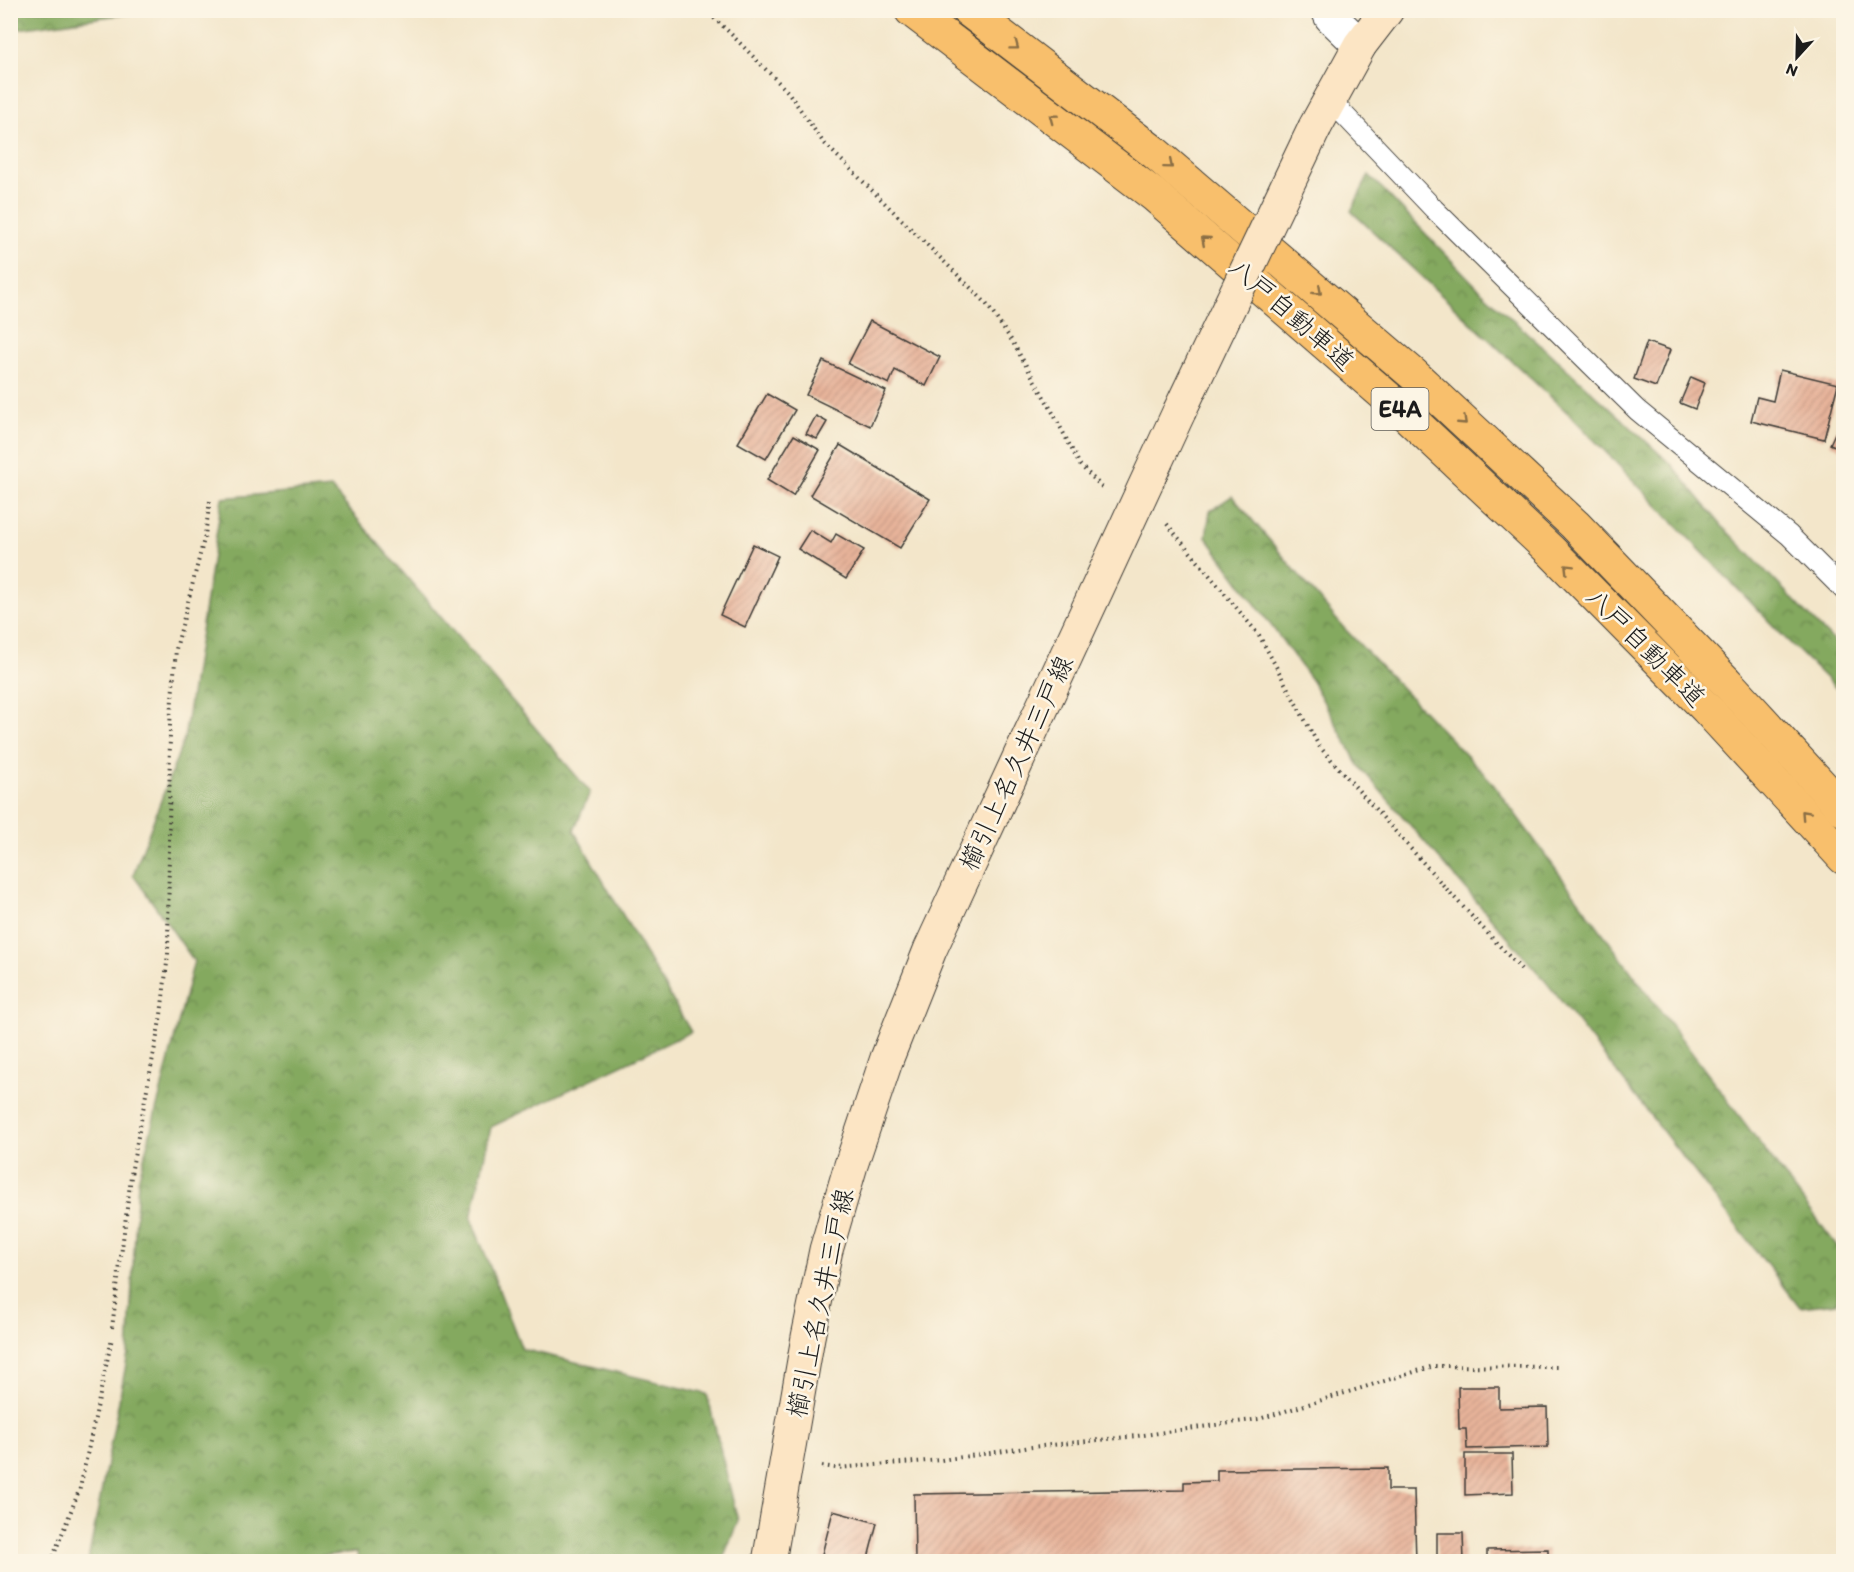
<svg xmlns="http://www.w3.org/2000/svg" width="1854" height="1572" font-family="Itim,'Klee One',sans-serif">
  <style>
    .forest { fill: url(#forest-crowns); stroke: #50623e; stroke-width: 1.5 }
    .building { fill: url(#building-hatch) }
    .lines { fill: none; stroke-linecap: round; stroke-linejoin: round }
    .service-casing { stroke: #3c3a36; stroke-width: 22 }
    .minor-casing { stroke: #3c3a36; stroke-width: 35 }
    .secondary-casing { stroke: #3c3a36; stroke-width: 35 }
    .motorway-casing { stroke: #3c3a36; stroke-width: 35 }
    .path { stroke: #3c3a36; stroke-width: 4; stroke-dasharray: 1.5 4.5; stroke-linecap: butt }
    .service { stroke: #fff; stroke-width: 20 }
    .minor { stroke: #fff; stroke-width: 33 }
    .secondary { stroke: #fce5c4; stroke-width: 33 }
    .motorway { stroke: #f8bf6c; stroke-width: 33 }
    .secondary-bridge-casing { stroke: #3c3a36; stroke-width: 35; stroke-linecap: butt }
    .secondary-bridge { stroke: #fce5c4; stroke-width: 33 }
    .oneway { stroke: #8a6e44 }
    .labels { text-anchor: middle; stroke-width: 5; stroke-linejoin: round; paint-order: stroke }
    .shield { fill: #fcf5e5; stroke: #5f5d58; stroke-width: 1.5 }
    .shield-label { font-size: 24px; font-weight: bold; fill: #1c1c1c }
    .street-label { font-size: 26px; fill: #1c1c1c; stroke: #fcf5e5 }
  </style>
  <defs>
    <pattern id="forest-crowns" width="20" height="18" patternUnits="userSpaceOnUse" patternTransform="scale(1.5)"><rect width="20" height="18" fill="#84a95f"/><path d="M2 6a3 3 0 1 1 6 0M12 15a3 3 0 1 1 6 0" fill="none" stroke="#6b894e"/></pattern>
    <pattern id="building-hatch" width="6" height="6" patternUnits="userSpaceOnUse" patternTransform="scale(1.5)"><rect width="6" height="6" fill="#e7b39a"/><path d="M-1 1l2-2M0 6l6-6M5 7l2-2" fill="none" stroke="#c69984"/></pattern>
  </defs>
  <rect width="100%" height="100%" fill="#fcf5e5"/>
  <filter id="ink" filterUnits="userSpaceOnUse"><feTurbulence type="fractalNoise" baseFrequency=".0167" numOctaves="2"/><feDisplacementMap in="SourceGraphic" scale="12" xChannelSelector="R" yChannelSelector="G"/><feConvolveMatrix kernelMatrix="1 2 1 2 8 2 1 2 1" color-interpolation-filters="sRGB"/></filter>
  <filter id="wash" filterUnits="userSpaceOnUse"><feTurbulence type="fractalNoise" baseFrequency=".008" numOctaves="4" result="noise"/><feDisplacementMap in="SourceGraphic" scale="24" xChannelSelector="R" yChannelSelector="G"/><feGaussianBlur stdDeviation="1.35" result="paint"/><feColorMatrix in="noise" values="0 0 0 0 0 0 0 0 0 0 0 0 0 0 0 0 0 1.4 0 .05"/><feComposite in="paint" operator="in"/></filter>
  <g filter="url(#wash)">
    <rect width="100%" height="100%" fill="#f3e6ca"/>
    <g class="forest">
      <path d="M10,11L11,10L137,11L134,13L11,30Z"/>
      <path d="M1369,175L1480,290L1671,464L1722,526L1843,651V695L1783,636L1571,416L1351,211Z"/>
      <path d="M331,488L590,792L574,831L691,1032L491,1127L471,1218L522,1349L707,1394L738,1521L722,1561L358,1562L357,1552L272,1562L88,1561L128,1354L138,1181L194,961L133,875L184,739L222,498Z"/>
      <path d="M1232,496L1343,627L1491,781L1638,981L1843,1254L1837,1303L1800,1307L1547,983L1359,766L1312,681L1206,537L1210,511Z"/>
    </g>
    <g id="blocks">
      <g class="building">
        <path d="M870,321L940,357L926,386L895,370L889,384L848,364Z"/>
        <path d="M1647,342L1670,350L1656,387L1634,379Z"/>
        <path d="M823,361L886,391L870,426L806,395Z"/>
        <path d="M1780,370L1838,384L1824,439L1751,421L1757,397L1773,401Z"/>
        <path d="M1691,377L1705,383L1695,409L1680,403Z"/>
        <path d="M767,394L795,410L766,459L738,443Z"/>
        <path d="M1844,414V450L1830,444Z"/>
        <path d="M816,416L827,422L817,439L806,434Z"/>
        <path d="M794,435L820,450L793,496L767,480Z"/>
        <path d="M840,445L930,499L900,548L810,495Z"/>
        <path d="M810,530L831,543L836,534L864,550L846,579L798,549Z"/>
        <path d="M753,544L778,556L745,627L720,615Z"/>
        <path d="M1458,1387H1499V1408L1547,1407L1548,1447L1467,1449L1466,1429H1459Z"/>
        <path d="M1465,1454H1512L1513,1493L1465,1495Z"/>
        <path d="M1388,1468V1490H1414L1416,1562H915L914,1494L1184,1490V1482L1217,1481V1470Z"/>
        <path d="M833,1511L877,1523L867,1562H820Z"/>
        <path d="M1437,1533H1463L1464,1562H1437Z"/>
        <path d="M1548,1549V1562H1487V1550Z"/>
      </g>
    </g>
  </g>
  <g filter="url(#ink)">
    <use href="#blocks" fill-opacity="0" stroke="#3c3a36" stroke-width="1.5"/>
    <g class="lines">
      <g class="service-casing">
        <path id="service" d="M1330,100L1434,209L1637,410L1789,535L1844,590"/>
      </g>
      <g class="minor-casing">
        <path id="minor" d="M1328,10L1331,17L1360,45"/>
      </g>
      <g class="secondary-casing">
        <g id="secondary">
          <path d="M1315,127L1360,45L1387,10"/>
          <path d="M769,1562L808,1337L826,1250L851,1165L887,1058L930,950L1179,412"/>
        </g>
      </g>
      <g class="motorway-casing">
        <g id="motorway">
          <path d="M911,10L1154,195L1388,398L1551,551L1707,709L1844,858"/>
          <path d="M968,10L1155,153L1413,374L1575,525L1731,687L1844,810"/>
        </g>
      </g>
      <g class="path">
        <path d="M705,10L729,32L788,92L823,142L985,302L1012,341L1052,411L1080,465L1104,489"/>
        <path d="M1167,524L1259,635L1319,746L1452,895L1521,969"/>
        <path d="M112,1328L132,1168L161,1015L168,954L170,724L176,649L205,535L210,501"/>
        <path d="M822,1466L836,1468L941,1460L1032,1447L1137,1436L1259,1419L1434,1366L1557,1367"/>
        <path d="M51,1562L80,1488L112,1338"/>
      </g>
      <use href="#service" class="service"/>
      <use href="#minor" class="minor"/>
      <use href="#secondary" class="secondary"/>
      <use href="#motorway" class="motorway"/>
      <g class="secondary-bridge-casing">
        <path id="secondary-bridge" d="M1179,412L1315,127"/>
      </g>
      <use href="#secondary-bridge" class="secondary-bridge"/>
    </g>
    <defs><path id="oneway-chevron" d="M-2-3.5L2.5 0L-2 3.5" fill="none" stroke-width="1.6" stroke-linecap="round" stroke-linejoin="round" transform="scale(1.5)"/></defs>
    <g class="oneway">
      <use href="#oneway-chevron" transform="translate(1015 46) rotate(37)"/>
      <use href="#oneway-chevron" transform="translate(1053 118) rotate(-143)"/>
      <use href="#oneway-chevron" transform="translate(1169 165) rotate(40)"/>
      <use href="#oneway-chevron" transform="translate(1205 240) rotate(-139)"/>
      <use href="#oneway-chevron" transform="translate(1318 291) rotate(41)"/>
      <use href="#oneway-chevron" transform="translate(1463 421) rotate(43)"/>
      <use href="#oneway-chevron" transform="translate(1568 568) rotate(-135)"/>
      <use href="#oneway-chevron" transform="translate(1805 814) rotate(-133)"/>
    </g>
  </g>
  <g class="labels">
    <rect class="shield" x="1371.5" y="388" width="57" height="42" rx="4.5"/>
    <g class="shield-label">
      <text x="1400" y="417">E4A</text>
    </g>
    <g class="street-label">
      <text transform="translate(1292 314) rotate(41)" y="9">八戸自動車道</text>
      <text transform="translate(1646 647) rotate(45)" y="9">八戸自動車道</text>
      <text transform="translate(1016 763) rotate(-65)" y="9">櫛引上名久井三戸線</text>
      <text transform="translate(820 1303) rotate(-78)" y="9">櫛引上名久井三戸線</text>
    </g>
  </g>
  <rect width="1854" height="1572" fill="none" stroke="#fcf5e5" stroke-width="36"/>
  <g transform="translate(1797 57) rotate(202)" stroke="#fcf5e5" stroke-width="4.5" paint-order="stroke">
  <path d="M0-4.5L10 22L0 15L-10 22Z" fill="#1c1c1c"/>
  <text y="-9" font-size="16" font-weight="bold" text-anchor="middle" fill="#1c1c1c">N</text>
  </g>
</svg>
